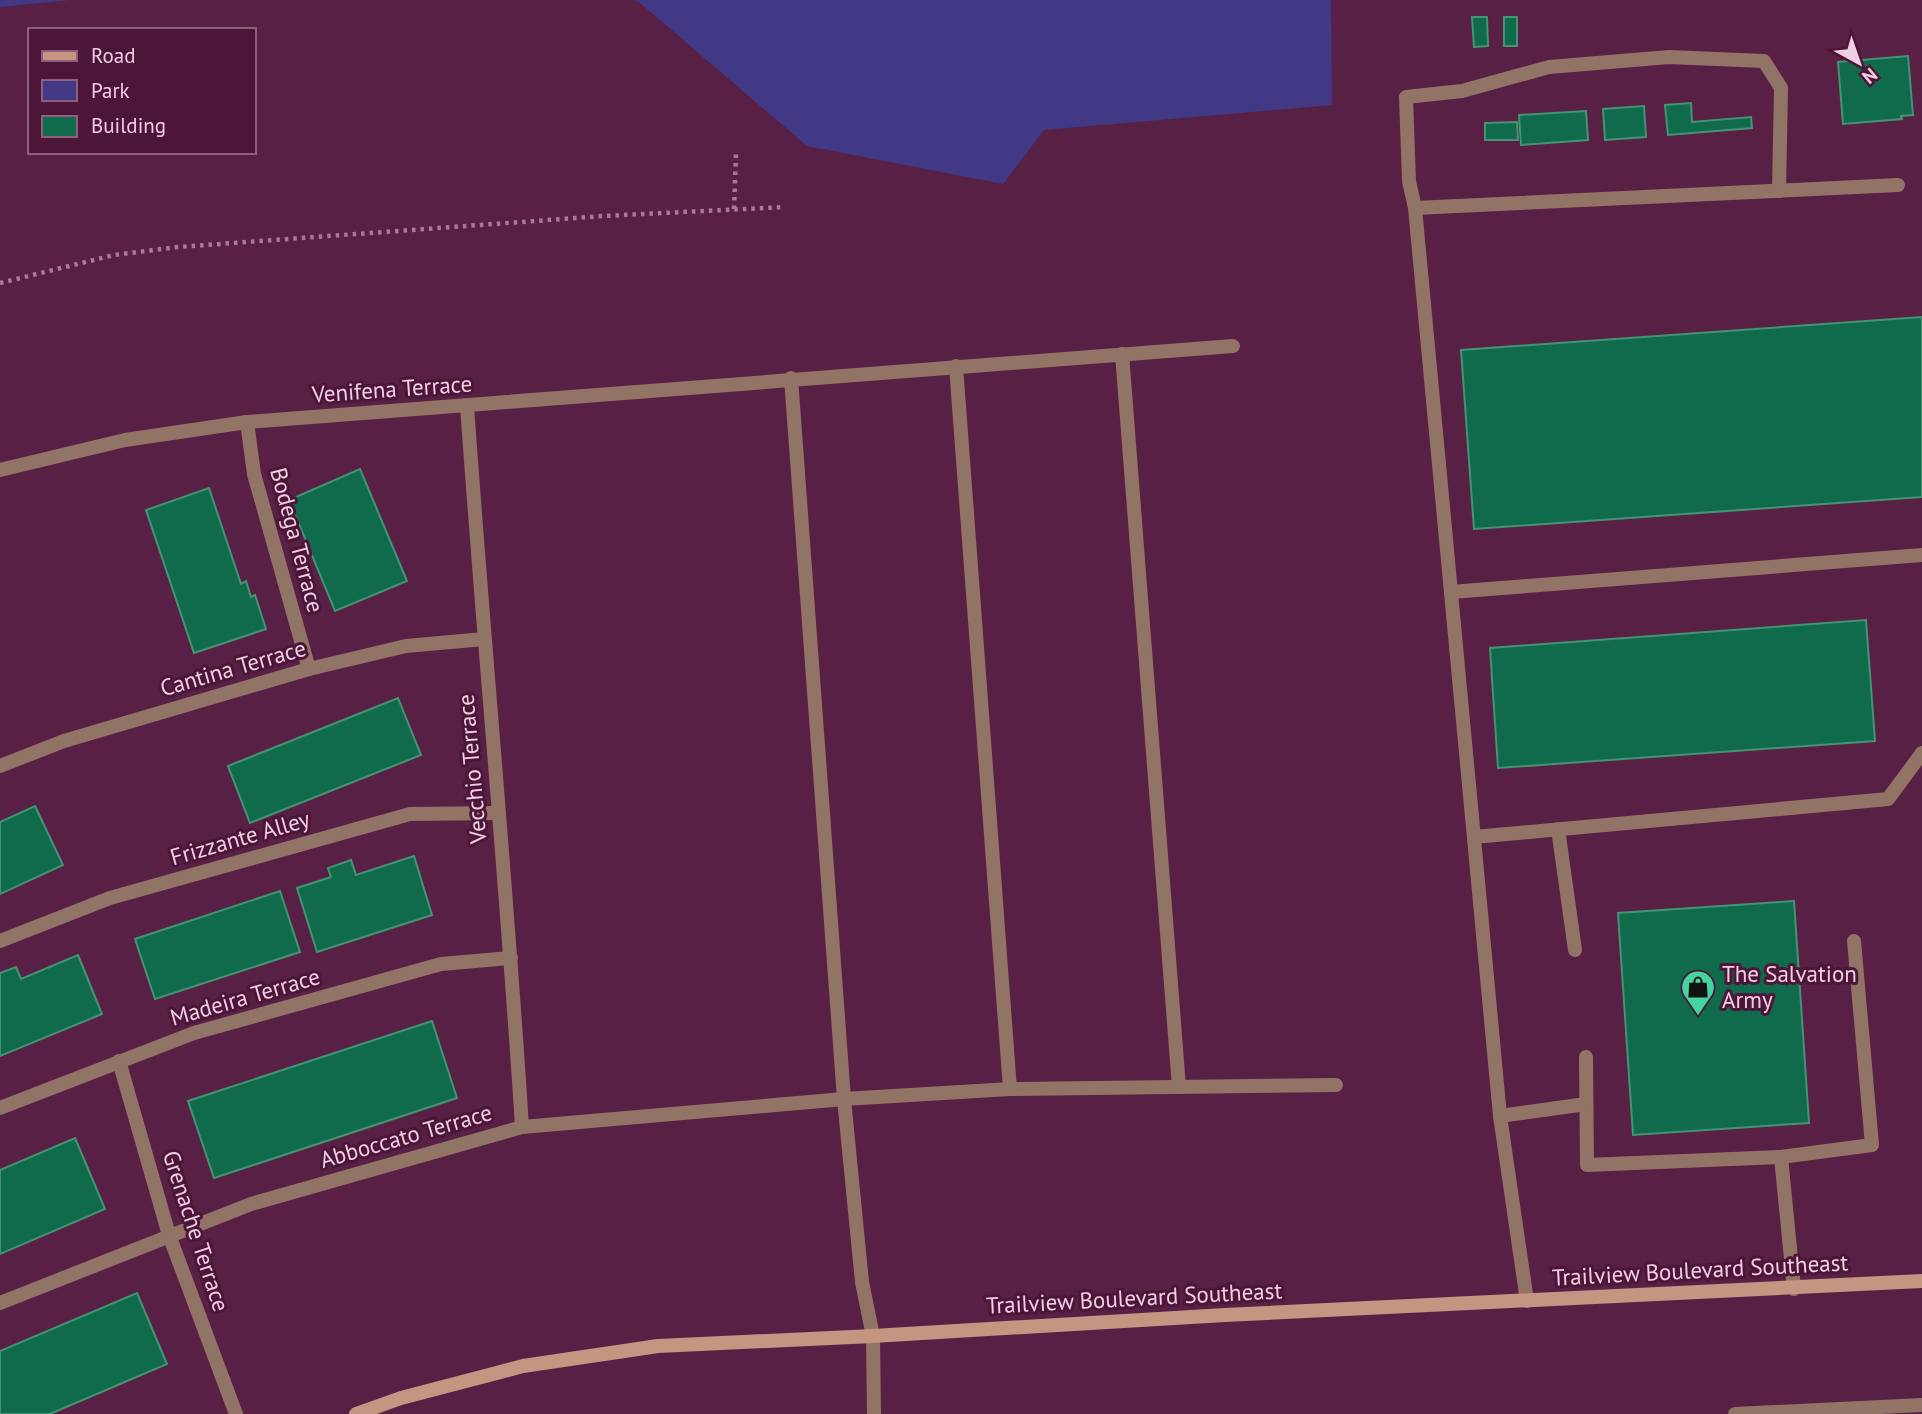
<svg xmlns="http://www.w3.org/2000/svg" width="1922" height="1414" font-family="'PT Sans',sans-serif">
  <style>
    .green { fill: #413886 }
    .building { fill: #106a4c; stroke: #449474; stroke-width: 2 }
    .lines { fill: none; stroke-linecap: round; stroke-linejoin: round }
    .path { stroke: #a77a95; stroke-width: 4.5; stroke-dasharray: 3.5 5; stroke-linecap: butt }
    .lane { stroke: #927467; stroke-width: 14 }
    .street { stroke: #927467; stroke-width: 14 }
    .secondary { stroke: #c49581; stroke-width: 14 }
    .labels { text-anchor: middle; stroke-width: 6; stroke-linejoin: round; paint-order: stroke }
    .street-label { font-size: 23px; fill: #f1cee1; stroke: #4c1639 }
    .poi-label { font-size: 23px; fill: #f1cee1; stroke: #4c1639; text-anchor: start }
  </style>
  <rect width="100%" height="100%" fill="#582044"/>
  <g class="green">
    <path d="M0,0H70L0,7Z"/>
    <path d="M634,0H1331L1332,105L1044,130L1003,184L807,146L639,2Z"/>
  </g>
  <g class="building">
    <path d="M1472,17H1487L1488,46L1474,47Z"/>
    <rect x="1504" y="17" width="13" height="29"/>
    <path d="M1908,56L1913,115L1901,116L1902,119L1843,124L1838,62Z"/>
    <path d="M1691,103L1692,122L1751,117L1752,128L1668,135L1665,105Z"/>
    <path d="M1644,106L1646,137L1605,140L1603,109Z"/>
    <path d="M1586,111L1588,140L1521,145L1519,115Z"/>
    <path d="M1517,122L1518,140H1485V123Z"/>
    <path d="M1922,317V497L1474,529L1461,350Z"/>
    <path d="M360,469L407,581L335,611L289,500Z"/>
    <path d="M209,488L241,584L246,581L251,597L255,595L266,629L194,653L146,510Z"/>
    <path d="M1866,620L1875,741L1498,768L1490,648Z"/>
    <path d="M398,698L421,755L250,823L228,766Z"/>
    <path d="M35,806L63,865L0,894V822Z"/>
    <path d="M414,856L432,915L317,952L297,888L331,877L328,868L351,860L356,875Z"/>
    <path d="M280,891L300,952L155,999L135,939Z"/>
    <path d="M1794,901L1809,1123L1633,1135L1618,913Z"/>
    <path d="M78,955L102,1014L0,1056V973L16,967L21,979Z"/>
    <path d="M432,1021L457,1098L214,1178L188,1101Z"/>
    <path d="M75,1138L105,1209L0,1254V1170Z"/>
    <path d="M137,1293L167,1364L50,1414H0V1351Z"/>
  </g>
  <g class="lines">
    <g class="path">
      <path d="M734,209L736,154"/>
      <path d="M0,283L114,255L178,247L603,216L785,207"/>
    </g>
    <g class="lane">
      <path d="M1415,208L1409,181L1406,97L1462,91L1549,67L1669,57L1764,61L1781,88L1779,191"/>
      <path d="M1451,592L1922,555"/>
      <path d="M1558,829L1575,950"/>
      <path d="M1474,837L1888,799L1922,753"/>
      <path d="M1586,1057L1587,1165L1781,1157"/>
      <path d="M1500,1116L1415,208L1898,185"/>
      <path d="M1794,1289L1781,1157L1872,1145L1854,941"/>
      <path d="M1527,1301L1500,1116L1586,1104"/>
      <path d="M873,1336L874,1414"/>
      <path d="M1735,1414L1922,1405"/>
    </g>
    <g class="street">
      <path d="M1122,354L1179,1087"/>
      <path d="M956,366L1010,1089L1336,1085"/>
      <path d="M791,378L844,1099L862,1282L873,1336"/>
      <path d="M467,406C484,647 507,887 522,1127"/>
      <path d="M247,422L254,474L309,669"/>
      <path d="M0,470L125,440L247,422L1233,346"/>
      <path d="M0,766L64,741L309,669L406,646L484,639"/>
      <path d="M0,941L110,898L410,814L499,813"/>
      <path d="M119,1061L169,1235L236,1414"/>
      <path d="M0,1108L194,1033L441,964L511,958"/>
      <path d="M0,1303L251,1204L522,1127L844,1099L1010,1089"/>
    </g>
    <path class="secondary" d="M356,1414L401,1398L523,1366L658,1346L873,1336L1225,1315L1922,1281"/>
  </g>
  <defs>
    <g id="shop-pin" transform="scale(1.75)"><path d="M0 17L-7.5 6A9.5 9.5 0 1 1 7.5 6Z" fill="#44d49f" stroke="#4c1639"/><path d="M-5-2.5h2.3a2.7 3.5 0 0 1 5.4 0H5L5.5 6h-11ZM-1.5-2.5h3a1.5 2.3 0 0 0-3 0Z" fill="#111"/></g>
  </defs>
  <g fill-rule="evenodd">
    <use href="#shop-pin" x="1698" y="987"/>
  </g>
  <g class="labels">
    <g class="street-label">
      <text transform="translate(392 389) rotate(-4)" y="8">Venifena Terrace</text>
      <text transform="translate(297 540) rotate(75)" y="8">Bodega Terrace</text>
      <text transform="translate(233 668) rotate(-16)" y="8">Cantina Terrace</text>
      <text transform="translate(472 769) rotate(-95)" y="8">Vecchio Terrace</text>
      <text transform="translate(240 838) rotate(-16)" y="8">Frizzante Alley</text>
      <text transform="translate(245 997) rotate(-16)" y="8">Madeira Terrace</text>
      <text transform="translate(406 1136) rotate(-16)" y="8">Abboccato Terrace</text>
      <text transform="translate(196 1231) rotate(72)" y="8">Grenache Terrace</text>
      <text transform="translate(1700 1270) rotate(-3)" y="8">Trailview Boulevard Southeast</text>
      <text transform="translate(1134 1298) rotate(-3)" y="8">Trailview Boulevard Southeast</text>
    </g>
    <g class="poi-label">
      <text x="1722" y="982">The Salvation<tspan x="1722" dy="26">Army</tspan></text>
    </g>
  </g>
  <rect x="28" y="28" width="228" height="126" fill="#4c1639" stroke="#8e607c" stroke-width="2"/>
  <rect x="42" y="51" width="35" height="10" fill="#c49581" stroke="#8e607c" stroke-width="2"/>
  <text x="91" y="63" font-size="21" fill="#f1cee1">Road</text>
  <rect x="42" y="80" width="35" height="21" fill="#413886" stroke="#8e607c" stroke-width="2"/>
  <text x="91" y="98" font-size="21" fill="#f1cee1">Park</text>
  <rect x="42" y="116" width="35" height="21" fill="#106a4c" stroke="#8e607c" stroke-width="2"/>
  <text x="91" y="133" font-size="21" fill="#f1cee1">Building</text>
  <g transform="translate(1859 63) rotate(140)" stroke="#4c1639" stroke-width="5" paint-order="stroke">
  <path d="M0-5L12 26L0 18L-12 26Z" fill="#f1cee1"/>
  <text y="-10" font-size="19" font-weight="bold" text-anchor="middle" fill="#f1cee1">N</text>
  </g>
</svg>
